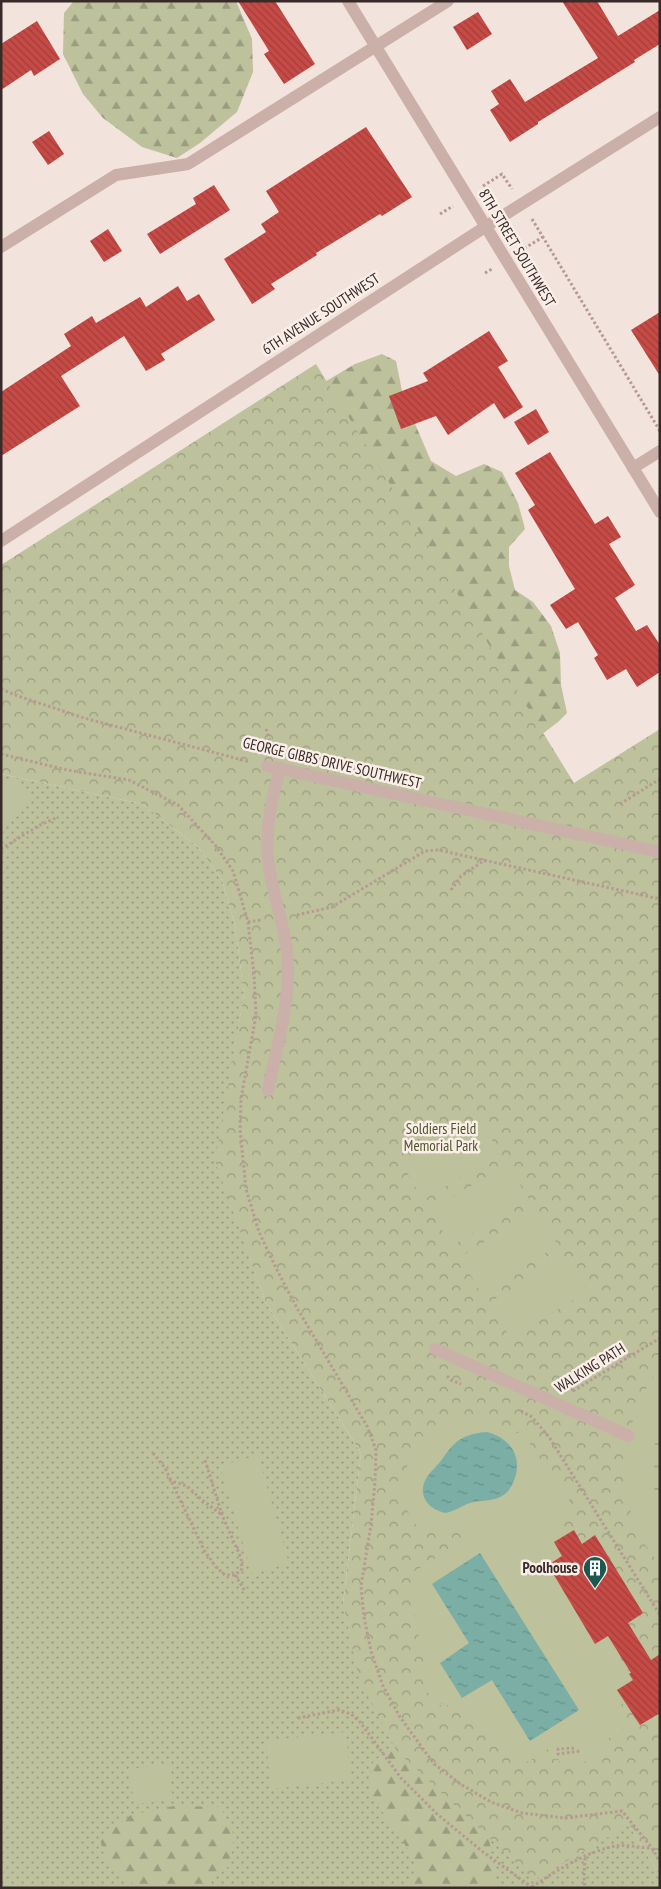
<svg xmlns="http://www.w3.org/2000/svg" width="661" height="1889" font-family="'PT Sans Narrow',sans-serif">
  <style>
    .grass { fill: url(#grass-dots) }
    .forest { fill: url(#forest-firs) }
    .park { fill: url(#park-crowns) }
    .pitch { fill: #bdc19c }
    .water { fill: url(#water-ripples) }
    .building { fill: url(#building-back-hatch) }
    .lines { fill: none; stroke-linecap: round; stroke-linejoin: round }
    .path { stroke: #b69a92; stroke-width: 3; stroke-dasharray: 2.5 2.5; stroke-linecap: butt }
    .minor { stroke: #cab0a8; stroke-width: 12 }
    .labels { text-anchor: middle; stroke-width: 5; stroke-linejoin: round; paint-order: stroke }
    .street-label { font-size: 15px; fill: #372a28; stroke: #faeee8 }
    .park-label { font-size: 15px; fill: #4f552c; stroke: #faeee8 }
    .poi-label { font-size: 15px; font-weight: bold; fill: #372a28; stroke: #faeee8; text-anchor: end }
  </style>
  <defs>
    <pattern id="grass-dots" width="8" height="8" patternUnits="userSpaceOnUse" patternTransform="scale(1.25)"><rect width="8" height="8" fill="#bdc19c"/><path d="M2 2h.1M6 6h.1" fill="none" stroke="#9a9d7f" stroke-width="1.8" stroke-linecap="round"/></pattern>
    <pattern id="forest-firs" width="22" height="20" patternUnits="userSpaceOnUse" patternTransform="scale(1.25)"><rect width="22" height="20" fill="#bdc19c"/><path d="M5 1l3.5 6h-7zM16 11l3.5 6h-7z" fill="#9a9d7f"/></pattern>
    <pattern id="park-crowns" width="20" height="18" patternUnits="userSpaceOnUse" patternTransform="scale(1.25)"><rect width="20" height="18" fill="#bdc19c"/><path d="M2 6a3 3 0 1 1 6 0M12 15a3 3 0 1 1 6 0" fill="none" stroke="#9a9d7f"/></pattern>
    <pattern id="water-ripples" width="26" height="14" patternUnits="userSpaceOnUse" patternTransform="scale(1.25)"><rect width="26" height="14" fill="#7bafa6"/><path d="M2 4q2-2 4 0t4 0M15 11q2-2 4 0t4 0" fill="none" stroke="#668f87"/></pattern>
    <pattern id="building-back-hatch" width="6" height="6" patternUnits="userSpaceOnUse" patternTransform="scale(1.25)"><rect width="6" height="6" fill="#c64a46"/><path d="M-1 5l2 2M0 0l6 6M5-1l2 2" fill="none" stroke="#a23e3a"/></pattern>
  </defs>
  <rect width="100%" height="100%" fill="#f2e3dc"/>
  <path class="grass" d="M1,774L142,804L198,847L222,880L235,925L244,994L216,1161L265,1301L361,1453L343,1604L629,1825L660,1876V1888H1Z"/>
  <g class="forest">
    <path d="M74,1H236L252,39L253,72L237,112L200,143L177,158L142,147L103,118L83,94L63,54L64,13Z"/>
    <path d="M382,354L396,361L403,396L431,461L456,476L484,464L502,472L518,503L525,529L509,547V566L515,590L533,602L551,626L560,653L561,685L567,713L558,722L537,738L323,383L355,364Z"/>
    <path d="M405,1737L485,1814L497,1888H411L416,1861L369,1792L373,1762Z"/>
    <path d="M174,1806L220,1807L234,1835L230,1865L204,1888H147L134,1884L106,1863L100,1839L131,1815Z"/>
  </g>
  <path class="park" d="M316,364L574,783L660,729V1876L629,1825L534,1880L396,1750L359,1679L343,1604L361,1453L265,1301L215,1161L244,994L235,925L222,880L198,847L142,804L1,774V565Z"/>
  <g class="pitch">
    <path d="M1,778L15,781L32,800L1,827Z"/>
    <path d="M478,1117L500,1153L423,1200L402,1164Z"/>
    <path d="M507,1164L529,1199L452,1246L430,1211Z"/>
    <path d="M536,1210L558,1245L481,1293L460,1257Z"/>
    <path d="M565,1256L587,1291L511,1339L489,1303Z"/>
    <path d="M660,1367V1428L655,1440L654,1466V1489L660,1510V1565C651,1553 639,1538 634,1523C616,1469 627,1412 660,1367Z"/>
    <path d="M483,1412L489,1427L514,1434L522,1431L556,1484L561,1489L567,1487L571,1493L562,1529L565,1535L554,1543L562,1556L548,1566L595,1643L608,1636L633,1680L618,1691L624,1702L615,1710L625,1727L605,1741L592,1760L573,1764L564,1770L558,1759H554L548,1749L528,1762L483,1733L457,1705L451,1707L442,1703L440,1706L423,1687L427,1668L415,1622L413,1572L477,1532L467,1530L439,1536L415,1524L400,1498L402,1473L431,1434L452,1419Z"/>
    <path d="M258,1455L289,1563L252,1574L220,1466Z"/>
    <path d="M346,1732L351,1780L271,1789L266,1741Z"/>
    <path d="M169,1764L173,1800L134,1804L129,1769Z"/>
  </g>
  <g class="water">
    <path d="M487,1432C507,1437 521,1453 516,1474C514,1482 511,1489 505,1494C494,1503 479,1499 467,1504C460,1507 454,1511 446,1513C428,1510 416,1494 427,1477C431,1471 436,1467 440,1462C446,1454 452,1444 461,1439C469,1434 478,1433 487,1432Z"/>
    <path d="M480,1553L579,1710L530,1741L492,1680L462,1698L440,1663L469,1643L432,1584Z"/>
  </g>
  <g class="building">
    <path d="M238,1H275L315,64L284,84L264,54L269,51Z"/>
    <path d="M562,1H597L618,36L660,10V44L634,60L635,62L538,122V124L510,142L490,110L499,104L491,91L510,79L525,102L598,58Z"/>
    <path d="M478,12L492,34L467,50L453,27Z"/>
    <path d="M37,21L60,59L34,76L31,70L1,90V44Z"/>
    <path d="M366,127L412,197L382,216L380,214L316,253L317,255L271,284L275,289L252,304L224,259L266,232L261,224L279,212L266,191Z"/>
    <path d="M49,131L64,154L48,165L32,142Z"/>
    <path d="M214,185L230,210L160,254L147,234L196,204L193,198Z"/>
    <path d="M108,229L122,251L104,262L90,241Z"/>
    <path d="M178,286L187,301L199,294L215,320L161,354L165,360L146,371L124,336L61,376L80,406L1,456V392L71,346L64,334L92,316L96,323L140,297L146,307Z"/>
    <path d="M660,312V376L631,330Z"/>
    <path d="M489,331L508,361L498,367L523,407L504,419L494,403L448,435L436,416L401,429L389,396L428,381L423,373Z"/>
    <path d="M536,409L549,432L528,445L514,422Z"/>
    <path d="M550,452L595,524L608,516L621,537L609,544L635,585L615,598L636,631L647,625L660,645V672L637,687L626,669L607,680L594,658L598,655L578,622L566,629L550,605L575,589L528,510L535,505L515,473Z"/>
    <path d="M574,1530L582,1544L595,1535L643,1613L628,1623L651,1660L660,1654V1713L640,1725L617,1690L633,1680L629,1674L631,1673L608,1636L595,1644L548,1565L562,1556L554,1542Z"/>
  </g>
  <g class="lines">
    <g class="path">
      <path d="M483,186L502,174L512,189"/>
      <path d="M440,214L453,206"/>
      <path d="M532,219L660,431"/>
      <path d="M520,251L543,237"/>
      <path d="M485,273L492,269"/>
      <path d="M1,689L18,696L84,718L250,762"/>
      <path d="M266,729L272,748"/>
      <path d="M1,754L67,770L129,780L178,805L215,845L233,871L248,922L254,974L256,1015L241,1099L240,1130L246,1189L259,1232L276,1268L297,1308L367,1426L376,1450L375,1482L371,1525L361,1586L364,1617L371,1651L383,1686L400,1717L434,1764L462,1785L491,1802L522,1813L565,1818L622,1811L652,1848L660,1862"/>
      <path d="M620,804L660,779"/>
      <path d="M1,849L38,826L58,817"/>
      <path d="M451,890L461,876L485,860"/>
      <path d="M297,915L332,907L425,851L438,850L660,899"/>
      <path d="M248,922L261,920"/>
      <path d="M447,1376L451,1380L461,1384"/>
      <path d="M573,1391L660,1338"/>
      <path d="M521,1411L532,1417L549,1437L660,1615"/>
      <path d="M153,1453L165,1468L204,1550L216,1567L225,1575H235L242,1569L241,1558L222,1515L205,1460"/>
      <path d="M169,1480L187,1486L202,1500L222,1515"/>
      <path d="M235,1575L245,1591"/>
      <path d="M298,1718L339,1710L351,1714L360,1722L401,1778L437,1814L483,1852L533,1888"/>
      <path d="M574,1748L558,1749V1754L580,1751"/>
      <path d="M585,1858L584,1877L585,1888"/>
      <path d="M532,1887C555,1871 588,1851 616,1846C627,1844 640,1848 651,1848"/>
    </g>
    <g class="minor">
      <path d="M348,1L660,512"/>
      <path d="M1,247L116,175L188,164L448,1"/>
      <path d="M633,468L660,451"/>
      <path d="M1,541L485,227L660,117"/>
      <path d="M267,766L660,852"/>
      <path d="M268,1090C276,1051 288,1010 288,970C288,937 276,906 270,873C263,837 271,802 280,768"/>
      <path d="M435,1349L629,1436"/>
    </g>
  </g>
  <defs>
    <g id="building-pin" transform="scale(1.25)"><path d="M0 17L-7.5 6A9.5 9.5 0 1 1 7.5 6Z" fill="#1d5850" stroke="#faeee8"/><path d="M-4-6H4V6H1V3H-1V6H-4ZM-2.5-4.3h1.7v1.8h-1.7ZM.8-4.3h1.7v1.8H.8ZM-2.5-1h1.7V.8h-1.7ZM.8-1h1.7V.8H.8Z" fill="#fff"/></g>
  </defs>
  <g fill-rule="evenodd">
    <use href="#building-pin" x="595" y="1568"/>
  </g>
  <g class="labels">
    <g class="street-label">
      <text transform="translate(517 248) rotate(59)" y="5">8TH STREET SOUTHWEST</text>
      <text transform="translate(321 314) rotate(-33)" y="5">6TH AVENUE SOUTHWEST</text>
      <text transform="translate(332 763) rotate(13)" y="5">GEORGE GIBBS DRIVE SOUTHWEST</text>
      <text transform="translate(590 1368) rotate(-32)" y="5">WALKING PATH</text>
    </g>
    <g class="park-label">
      <text x="441" y="1134">Soldiers Field<tspan x="441" dy="17">Memorial Park</tspan></text>
    </g>
    <g class="poi-label">
      <text x="578" y="1573">Poolhouse</text>
    </g>
  </g>
  <rect width="661" height="1889" fill="none" stroke="#372a28" stroke-width="5"/>
</svg>
